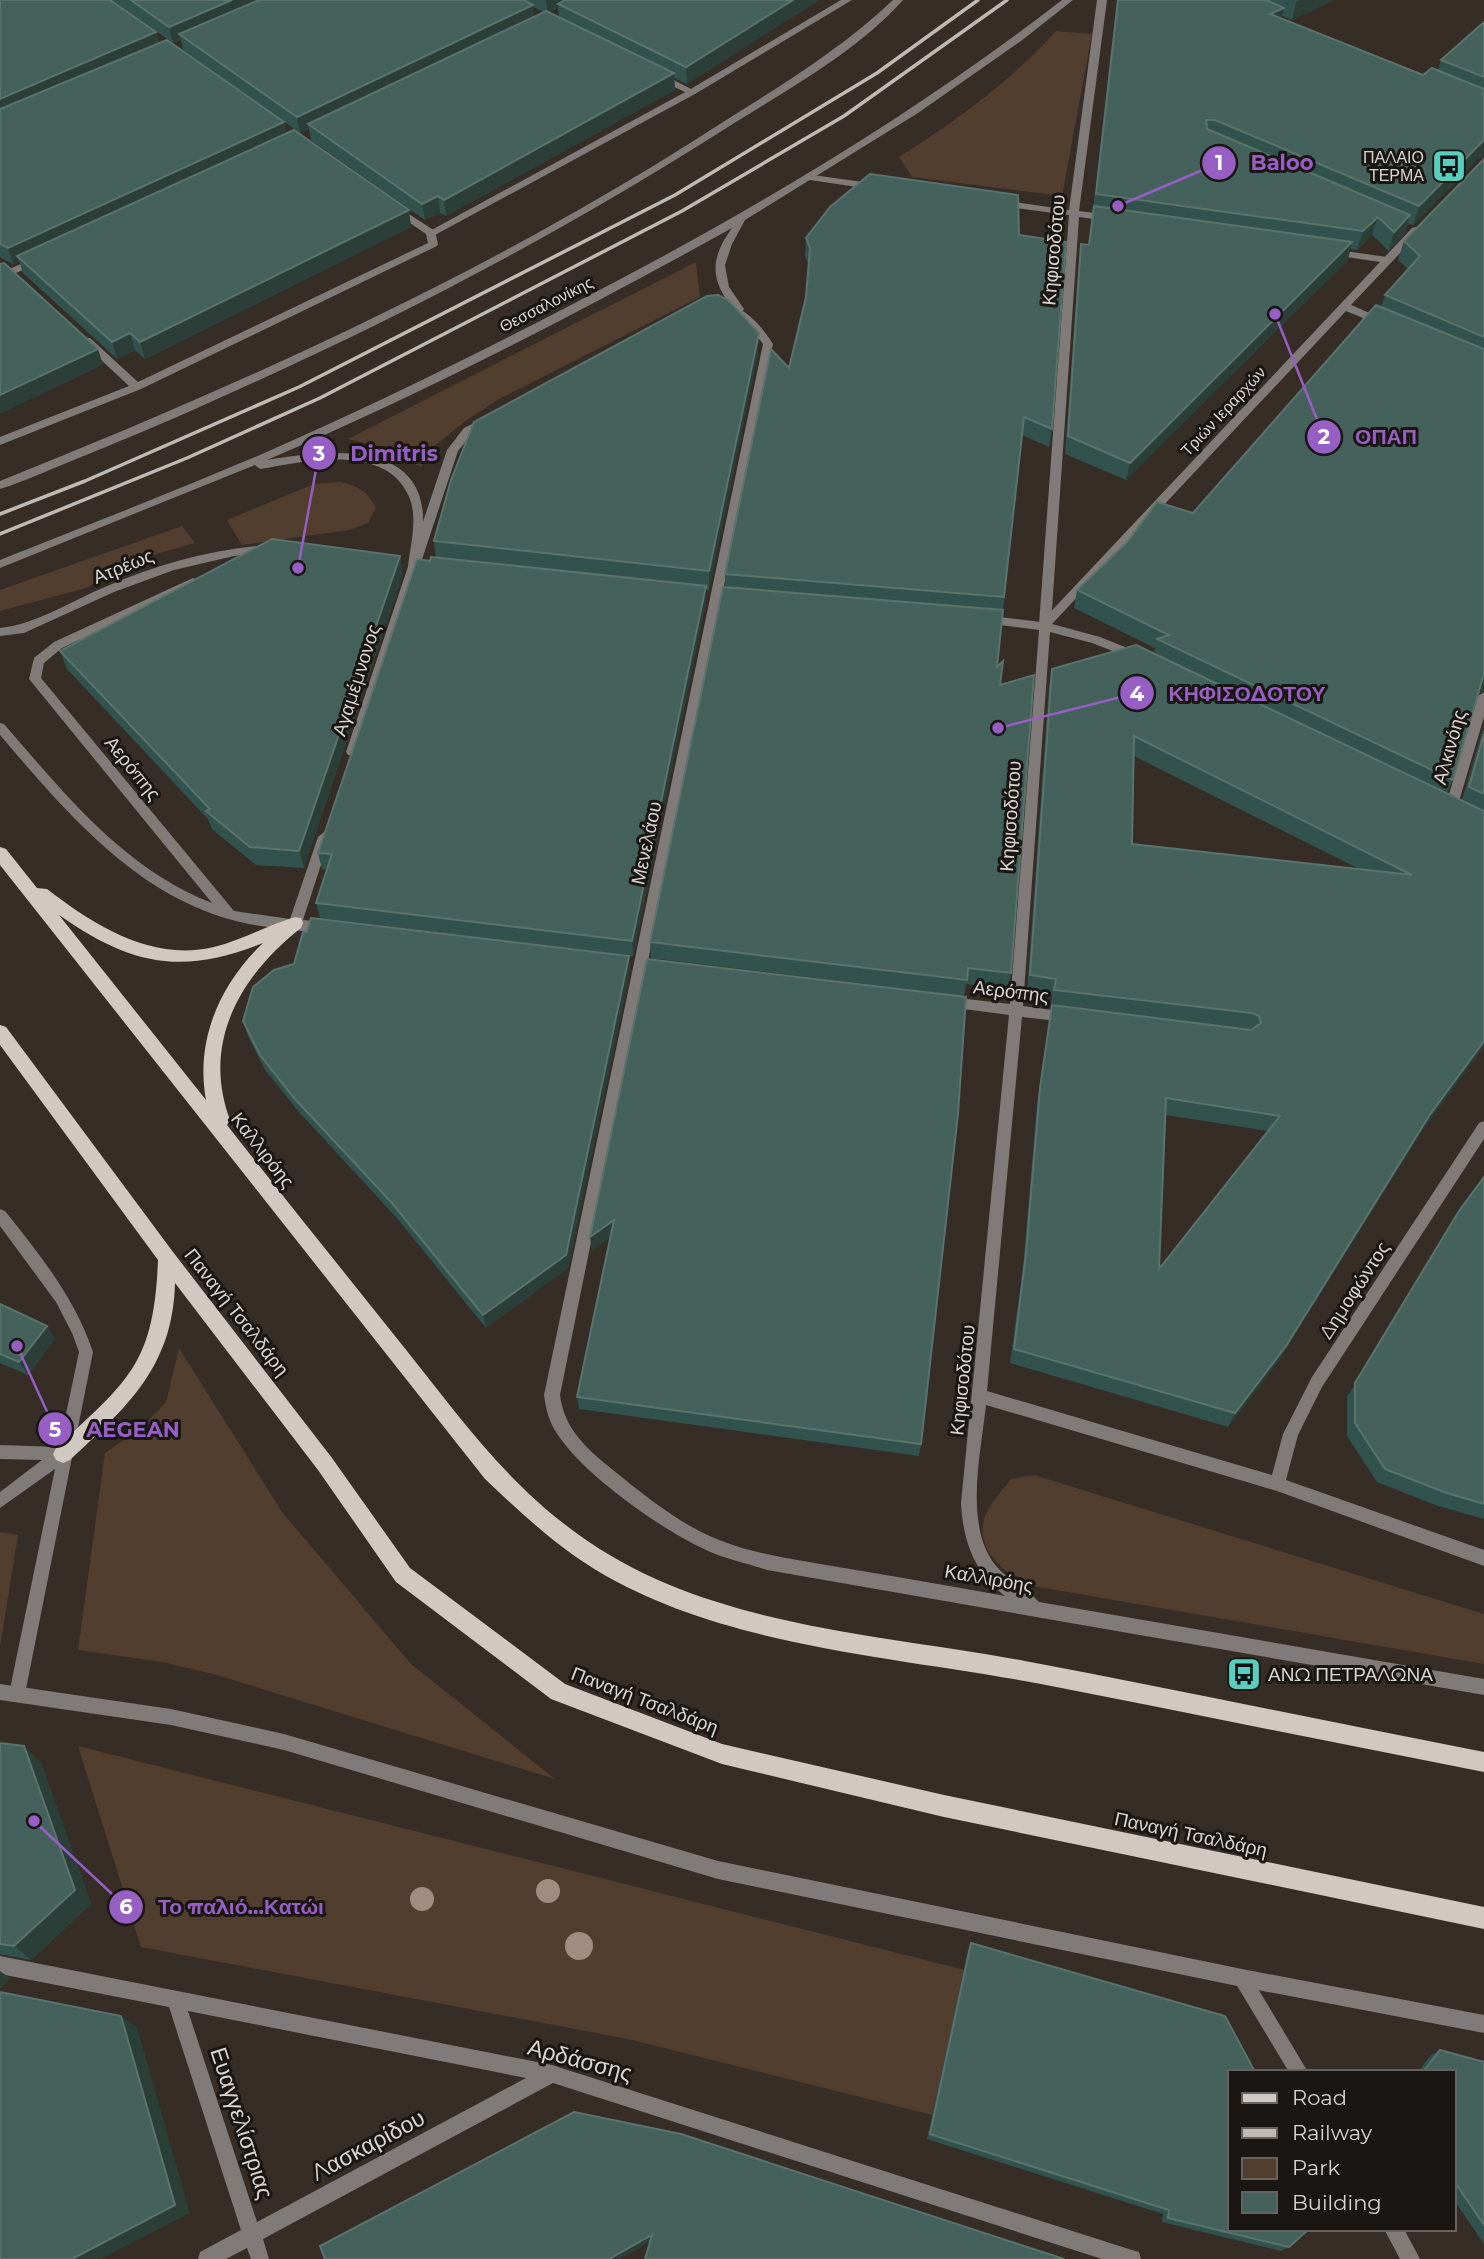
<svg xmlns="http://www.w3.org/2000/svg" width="1484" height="2259" font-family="Montserrat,sans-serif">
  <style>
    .green { fill: #523e2f }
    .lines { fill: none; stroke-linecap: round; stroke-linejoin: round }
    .pedestrian { fill: #807b78; fill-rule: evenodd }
    .minor { fill: #807b78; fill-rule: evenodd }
    .tertiary { fill: #807b78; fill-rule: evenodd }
    .primary { fill: #d1c8c1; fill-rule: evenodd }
    .rail { stroke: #bfbab5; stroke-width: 3.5 }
    .tree { fill: #a18d7f }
    .wall { fill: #32534d; fill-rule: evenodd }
    .shaded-wall { fill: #2b3e37 }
    .building { fill: #44615b; stroke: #5b736d; stroke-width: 2; fill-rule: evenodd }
    .labels { text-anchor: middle; stroke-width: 6; stroke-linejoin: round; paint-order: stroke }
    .far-poi-label { font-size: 16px; fill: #d9d4d0; stroke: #1a1613; text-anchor: end }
    .far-street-label { font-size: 16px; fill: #d9d4d0; stroke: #1a1613 }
    .street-label { font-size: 19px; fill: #d9d4d0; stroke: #1a1613 }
    .poi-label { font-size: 19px; fill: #d9d4d0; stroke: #1a1613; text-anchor: start }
    .near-street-label { font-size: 23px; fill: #d9d4d0; stroke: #1a1613 }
    .leader { fill: none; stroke: #975ec4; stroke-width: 2.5 }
    .callout-dot { fill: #975ec4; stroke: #1a1613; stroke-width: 2.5 }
    .mark-label { font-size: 21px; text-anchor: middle; font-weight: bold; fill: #fff }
    .callout-label { font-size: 21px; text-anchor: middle; font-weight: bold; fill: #975ec4; stroke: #1a1613; stroke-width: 6; stroke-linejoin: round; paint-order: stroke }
  </style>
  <rect width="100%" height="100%" fill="#352d26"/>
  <g class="green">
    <path d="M1056,31L1092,34L1062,196L912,177L899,157C956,121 1010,82 1056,31Z"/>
    <path d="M696,262L700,297L499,399L464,422L433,447L421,467L377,446L348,439Z"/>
    <path d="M340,482C358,486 368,491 376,508L368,523L349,530L242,545L227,520L314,484Z"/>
    <path d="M182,526L195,543L149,556L86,588L0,611V590Z"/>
    <path d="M179,1348L282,1512L411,1664L555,1779L217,1675L162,1662L78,1650L105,1453L141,1428L166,1402Z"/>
    <path d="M1034,1475L1484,1614V1664L1027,1585C1005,1572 976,1551 984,1520C987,1506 1003,1490 1011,1479Z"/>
    <path d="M0,1532L18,1535L0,1647Z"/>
    <path d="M78,1746L965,1970L932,2115L628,2039L141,1947Z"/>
  </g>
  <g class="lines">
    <g class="pedestrian">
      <path d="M841,0H852L695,94L435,235L426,233L689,90Z"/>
      <path d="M1097,0H1107L1079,211L1109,215L1114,218L1109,221L1079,217L1051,624L1045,628L1039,624L1069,215L1001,206L996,203L1001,200L1069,210Z"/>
      <path d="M813,175L877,184L882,187L877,190L810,180L808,178Z"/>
      <path d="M1330,249L1387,257L1392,260L1387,263L1326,254L1325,252Z"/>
    </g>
    <g class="minor">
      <path d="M656,74H662L697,92L689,94L656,78Z"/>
      <path d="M395,205L435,231L438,244L437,246L141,389L0,445V437L129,386L82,342V338H90L138,382L428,243L426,234L391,210V206Z"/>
      <path d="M1416,227L1421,230L1420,232L1351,305L1388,321V325H1380L1346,311L1052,624L1100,637L1140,653L1142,656L1136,660L1092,643L1050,632L1023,1006L1067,1012L1072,1013L1074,1017L1072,1021L1067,1022L1022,1017L987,1391L1272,1475L1283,1434L1312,1377L1479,1123L1484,1121V1139L1322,1387L1298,1435L1286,1480L1484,1550V1566L1277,1491L986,1405C981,1453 963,1528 997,1567C1009,1581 1027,1589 1039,1602L1484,1679V1695L767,1570C746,1563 725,1559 706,1550C662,1530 584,1475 558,1435C549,1422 546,1410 544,1395L763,344L746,322L718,305L723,302C747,309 760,324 773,344L560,1395C564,1429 587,1449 613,1470C645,1496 681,1525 719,1540C757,1555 798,1560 838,1567C894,1576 950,1586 1005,1596C974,1572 963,1541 961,1503L1009,1015L949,1007L942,1002L949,997L1010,1004L1039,630L984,623L978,619L984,615L1041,622L1412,228Z"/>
      <path d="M37,257L42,260L41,262L0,280V273Z"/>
      <path d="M485,418L489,419V425L472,434L458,451L358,752L356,755H348L346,752L447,450L464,428Z"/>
      <path d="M267,545L271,546V552L234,556L174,570L114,592L24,633L0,636V628C37,624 71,601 105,587C158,564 210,550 267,545Z"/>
      <path d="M193,578L199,582L197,585L62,648L44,663L41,678L234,911L290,919L318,837L324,832L328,834L330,837L303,920L332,923L334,927L332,931C317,935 294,929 278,928C155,918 75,823 0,735V723L4,724C64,793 124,869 212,903L29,679L34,658L54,642Z"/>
      <path d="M1484,692V717L1457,808L1451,813L1445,808L1478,696Z"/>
      <path d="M0,1209L5,1211C40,1255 75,1298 93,1352L25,1694L23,1700L17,1702L11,1700L9,1694L55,1469L0,1508V1492L42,1460L0,1459V1445L59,1447L79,1352L72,1333L56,1302L0,1226Z"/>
      <path d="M0,1956L552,2065L1132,2250L1139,2252L1141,2259H1102L553,2083L263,2239L269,2259H251L247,2248L226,2259H198L200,2252L241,2230L169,2007L0,1974ZM188,2011L526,2078L257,2222Z"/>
      <path d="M1242,1969L1248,1972L1308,2072H1289L1236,1984L1233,1978L1236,1972Z"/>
      <path d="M1384,2229H1404L1420,2259H1400Z"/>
    </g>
    <g class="tertiary">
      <path d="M893,0H903C857,52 785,91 728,127C564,232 393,321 215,400C167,422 118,442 69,462C46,471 23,482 0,489V481C242,384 478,278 698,138C765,95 835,55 893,0Z"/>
      <path d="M1062,0H1073L1021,41L918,113L745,220L732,244L725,265L729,287L744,309L743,311H735C710,281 709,260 732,228C581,312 426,392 267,460C326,450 428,437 423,527C423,540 423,557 418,570H410L408,567C410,547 417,522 411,502C391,441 306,461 260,469L255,465L0,568V560C90,524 181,489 269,451C371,406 471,357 569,306C742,217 908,119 1062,0Z"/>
      <path d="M0,1684L171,1709L284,1734L718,1861L1242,1969L1484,2015V2033L1242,1987L718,1879L284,1750L171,1725L0,1700Z"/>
    </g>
    <g class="primary">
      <path d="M0,847L6,849L37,888L47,889C94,925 151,962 214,947C242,940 268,925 295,917L301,918L303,923L301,928C241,975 201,1042 230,1120L227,1125C285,1199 344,1272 403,1346C459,1416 505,1482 579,1535C706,1627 876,1633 1025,1661C1178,1690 1331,1722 1484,1752V1772C1336,1743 1189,1713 1041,1684C896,1656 725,1648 596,1570C555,1545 520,1512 485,1479L0,865ZM59,915C130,965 182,976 263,943C220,984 195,1040 206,1100Z"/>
      <path d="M0,1025L6,1027L173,1252L332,1458L410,1568L565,1684L722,1744L944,1795L1484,1907V1929L944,1817L722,1764L551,1699L396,1582L318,1470L175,1283C173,1367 127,1407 70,1460L63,1463L56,1460L53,1454L56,1448C129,1380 154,1364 158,1260L0,1045Z"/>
    </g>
    <g class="rail">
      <path d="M0,514L85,481L299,387L675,195L877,73L978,0"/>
      <path d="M0,534L187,458L320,398L682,211L844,116L1007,0"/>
    </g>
  </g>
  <g class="tree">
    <circle cx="548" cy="1891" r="12"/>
    <circle cx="422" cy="1899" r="12"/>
    <circle cx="579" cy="1946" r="14"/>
  </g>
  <g class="wall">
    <path d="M0,0L156,32L159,43L284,122L286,134L411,227L145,359L135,350L117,359L23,273L19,261L13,264L0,257Z"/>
    <path d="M112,0H819L687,84L674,78L675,90L446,216L440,213L425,220L311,140L309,129L300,133L183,50L181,40L173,43ZM533,7L543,12L534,17ZM558,7L559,18L549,13Z"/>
    <path d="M1117,0H1334L1292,20L1282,16L1281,19L1423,75L1438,70L1441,60L1484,22V157L1479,158L1413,225L1408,223L1404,234L1389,251L1372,235L1357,250L1350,249L1348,260L1126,480L1065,454L1079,262L1081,244L1089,245Z"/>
    <path d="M1484,159V690L1478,694L1453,780L1447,793L1462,800L1484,726V1046L1421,1132L1279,1360L1228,1427L1010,1363L1023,1268L1037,1104L1052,1007H1051L1052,995L1027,992L1049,687L1052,669L1154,653L1155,648L1074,608L1077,590L1193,513L1381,307L1385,295L1408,269L1398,260L1404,241ZM1134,756L1359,869L1132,844ZM1166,1115L1268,1131L1159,1269Z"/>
    <path d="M1019,235L1052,429L1049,447L1022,435L997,667L1000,685L1011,973L1008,989L966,984L964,996L651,958L650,942L725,587V574L789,368L806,297L809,265L805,256L806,238Z"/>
    <path d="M758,353L709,590H706V603L633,956L320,918L316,903L327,869H322L318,853L430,561L436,558L434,541Z"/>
    <path d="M400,556L403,574L304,868L256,865L212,829L208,819L67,669L60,651Z"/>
    <path d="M629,956L630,971L568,1268L486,1328L396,1217L299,1112L265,1070L248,1036L243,1021Z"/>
    <path d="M647,959L921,1444L919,1456L579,1409L577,1397L610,1237L592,1251Z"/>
    <path d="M1484,1177V1519L1435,1505L1377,1482L1347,1436V1397Z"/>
    <path d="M0,1304L47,1326L55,1339L28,1375L0,1363Z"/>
    <path d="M0,1743L24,1746L41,1763L91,1904L31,1960L0,1954Z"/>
    <path d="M971,1943L1289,2247L1281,2251L1162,2222L1163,2214L927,2139L968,1950Z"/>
    <path d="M1440,2050L1484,2062V2244L1454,2200V2072H1418L1430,2056Z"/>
  </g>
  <g class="shaded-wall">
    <path d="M232,0H273L179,34L181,40L173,43L169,27Z"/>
    <path d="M546,0H571L558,4V7L547,14Z"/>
    <path d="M793,0H819L687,84L686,67Z"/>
    <path d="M1300,0H1334L1292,20L1296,2Z"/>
    <path d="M533,5L534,21L308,124L309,129L300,133L297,117Z"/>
    <path d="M1284,8L1280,26L1270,14Z"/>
    <path d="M156,32L160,49L0,117V99Z"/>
    <path d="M674,73L675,90L446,216L444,200Z"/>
    <path d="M284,122L287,139L17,256L19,261L13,264L8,248Z"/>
    <path d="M1484,140V157L1479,158L1413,225L1419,206Z"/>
    <path d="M438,196L440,213L425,220L422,204Z"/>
    <path d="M409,210L411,227L145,359L140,342Z"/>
    <path d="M1410,215L1404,234L1389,251L1394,232Z"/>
    <path d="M1378,217L1372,235L1357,250L1363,231Z"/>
    <path d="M1352,242L1348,260L1126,480L1130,463Z"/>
    <path d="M130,333L135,350L117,359L112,342Z"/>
    <path d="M759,333L758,353L709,590V571Z"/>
    <path d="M98,349L103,365L0,414V395Z"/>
    <path d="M400,556L403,574L304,868L299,851Z"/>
    <path d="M706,586V603L633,956L632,941Z"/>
    <path d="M1484,676V690L1475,695L1483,677Z"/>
    <path d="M629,956L630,971L568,1268L486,1328L483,1315Z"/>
    <path d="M1484,1041V1046L1421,1132L1279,1360L1228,1427L1235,1413L1429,1116Z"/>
    <path d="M614,1220L615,1234L592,1251L590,1237Z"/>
    <path d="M47,1326L55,1339L28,1375L19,1362Z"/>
    <path d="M24,1746L41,1763L91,1904L31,1960L14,1946Z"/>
    <path d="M0,1971L11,1979L0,1989Z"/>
    <path d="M121,2016L137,2027L190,2213L101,2259H72Z"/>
    <path d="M652,2235L654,2240L620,2259H609Z"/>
  </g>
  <g class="building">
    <path d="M0,0H110L156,32L0,99Z"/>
    <path d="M131,0H232L169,27Z"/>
    <path d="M259,0H524L533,5L297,117L179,34Z"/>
    <path d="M565,0H793L686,67L558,4Z"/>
    <path d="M1118,0H1266L1284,8L1270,14L1423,75L1432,68L1484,89V93L1483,94H1484V140L1419,206L1215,120H1206L1207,129L1410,215L1394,232L1378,217L1363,231L1096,194Z"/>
    <path d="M546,11L674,73L444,200L438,196L422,204L308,124Z"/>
    <path d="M1484,22V77L1441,60Z"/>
    <path d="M167,40L284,122L8,248L0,244V109Z"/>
    <path d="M294,130L409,210L140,342L130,333L112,342L17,256Z"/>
    <path d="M1484,159V337L1385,295L1420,256L1404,241Z"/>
    <path d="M870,174L1018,195L1019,235L1066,242L1052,429L1024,417L1004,597L725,574L771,349L789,368L806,297L810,248L806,238L830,207Z"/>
    <path d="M1094,206L1352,242L1130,463L1068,436L1081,244L1089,245Z"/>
    <path d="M4,263L98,349L0,395V264Z"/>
    <path d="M718,295L728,300L759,333L709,571L434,541L451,480L474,422L707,296Z"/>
    <path d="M1376,305L1484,349V676L1483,677L1453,780L1157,639L1169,635L1077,590L1127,542L1157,502L1193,513Z"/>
    <path d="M272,539L400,556L299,851L250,847L206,811L210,809L60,651Z"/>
    <path d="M431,557L706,586L632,941L316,903L332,854L318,853L417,559L430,561Z"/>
    <path d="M723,587L1003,610L997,667L1003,661L1000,685L1034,675L1011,973L968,968L967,980L650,942Z"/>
    <path d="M1136,645L1484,811V1041L1429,1116L1286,1346L1235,1413L1014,1349L1026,1253L1040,1088L1052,1005L1251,1030L1261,1023L1259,1016L1252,1013L1054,990L1056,979L1030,975L1052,669ZM1134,736L1412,875L1132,844ZM1166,1098L1280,1116L1159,1269Z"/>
    <path d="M1484,734V794L1469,787Z"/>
    <path d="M311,918L629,956L566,1255L483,1315L392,1203L294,1098L260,1055L243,1021L253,987L274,970L294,964L303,932H307Z"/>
    <path d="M647,959L966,997L958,1114L921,1444L577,1397L614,1220L590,1237Z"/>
    <path d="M1484,1177V1504L1444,1492L1385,1469L1355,1423V1383L1459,1211Z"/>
    <path d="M0,1304L47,1326L19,1362L0,1354Z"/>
    <path d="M0,1743L24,1746L75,1890L14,1946L0,1944Z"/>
    <path d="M971,1943L1225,2016L1255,2072H1230V2229H1309L1289,2247L1168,2218L1169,2210L930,2134Z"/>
    <path d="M0,1992L121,2016L175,2205L72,2259H0Z"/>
    <path d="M1440,2050L1484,2062V2225L1454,2181V2072H1423Z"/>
    <path d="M574,2112L681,2134L1064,2259H645L652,2235L609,2259H325L320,2246Z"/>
  </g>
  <defs>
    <g id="bus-square" transform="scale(1.75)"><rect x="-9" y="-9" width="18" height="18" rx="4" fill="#59cebe" stroke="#1a1613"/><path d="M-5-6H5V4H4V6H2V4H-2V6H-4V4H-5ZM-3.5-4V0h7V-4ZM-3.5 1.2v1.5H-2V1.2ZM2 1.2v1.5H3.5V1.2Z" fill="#111"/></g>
  </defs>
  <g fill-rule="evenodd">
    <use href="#bus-square" x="1449" y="166"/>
    <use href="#bus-square" x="1244" y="1674"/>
  </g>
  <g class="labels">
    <g class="far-poi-label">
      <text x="1424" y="163">ΠΑΛΑΙΟ<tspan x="1424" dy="18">ΤΕΡΜΑ</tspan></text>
    </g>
    <g class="far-street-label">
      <text transform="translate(546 304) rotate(-27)" y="6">Θεσσαλονίκης</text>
      <text transform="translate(1223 411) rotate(-47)" y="6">Τριών Ιεραρχών</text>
    </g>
    <g class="street-label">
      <text transform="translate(1053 250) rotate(-85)" y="7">Κηφισοδότου</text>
      <text transform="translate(123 566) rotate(-22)" y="7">Ατρέως</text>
      <text transform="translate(356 680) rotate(-72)" y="7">Αγαμέμνονος</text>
      <text transform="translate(1449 747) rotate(-74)" y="7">Αλκινόης</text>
      <text transform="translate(133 768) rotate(51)" y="7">Αερόπης</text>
      <text transform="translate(1010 816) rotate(-86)" y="7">Κηφισοδότου</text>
      <text transform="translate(646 843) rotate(-78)" y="7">Μενελάου</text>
      <text transform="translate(1011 991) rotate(7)" y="7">Αερόπης</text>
      <text transform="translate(263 1150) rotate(52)" y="7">Καλλιρόης</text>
      <text transform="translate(1354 1290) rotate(-57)" y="7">Δημοφώντος</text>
      <text transform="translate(237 1312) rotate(52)" y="7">Παναγή Τσαλδάρη</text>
      <text transform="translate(962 1380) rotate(-84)" y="7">Κηφισοδότου</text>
      <text transform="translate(989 1578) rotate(10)" y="7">Καλλιρόης</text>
      <text transform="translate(645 1700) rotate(21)" y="7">Παναγή Τσαλδάρη</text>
      <text transform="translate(1191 1834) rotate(12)" y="7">Παναγή Τσαλδάρη</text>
    </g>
    <g class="poi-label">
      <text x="1268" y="1681">ΑΝΩ ΠΕΤΡΑΛΩΝΑ</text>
    </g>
    <g class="near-street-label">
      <text transform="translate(580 2060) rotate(15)" y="8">Αρδάσσης</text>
      <text transform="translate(242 2123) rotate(72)" y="8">Ευαγγελίστριας</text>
      <text transform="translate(368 2145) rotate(-28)" y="8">Λασκαρίδου</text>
    </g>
  </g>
  <path class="leader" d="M1118 206L1219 163M1275 314L1324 437M298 568L319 453M998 728L1137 693M17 1346L55 1429M34 1821L126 1907"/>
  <g class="callout-dot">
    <circle cx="1118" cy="206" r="7"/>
    <circle cx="1275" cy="314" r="7"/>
    <circle cx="298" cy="568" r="7"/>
    <circle cx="998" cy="728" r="7"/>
    <circle cx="17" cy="1346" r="7"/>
    <circle cx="34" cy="1821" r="7"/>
    <circle cx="1219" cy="163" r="18"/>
    <circle cx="1324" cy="437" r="18"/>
    <circle cx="319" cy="453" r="18"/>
    <circle cx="1137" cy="693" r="18"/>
    <circle cx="55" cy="1429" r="18"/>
    <circle cx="126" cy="1907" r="18"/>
  </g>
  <g class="mark-label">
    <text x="1219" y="170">1</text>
    <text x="1324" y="444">2</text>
    <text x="319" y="461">3</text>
    <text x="1137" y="701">4</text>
    <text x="55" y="1437">5</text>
    <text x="126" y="1914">6</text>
  </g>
  <g class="callout-label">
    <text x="1282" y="170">Baloo</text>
    <text x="1386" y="444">ΟΠΑΠ</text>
    <text x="394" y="461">Dimitris</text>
    <text x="1247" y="701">ΚΗΦΙΣΟΔΟΤΟΥ</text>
    <text x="133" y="1437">AEGEAN</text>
    <text x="241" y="1914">Το παλιό...Κατώι</text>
  </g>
  <rect x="1228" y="2070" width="228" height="161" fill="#1a1613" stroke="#66625f" stroke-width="2"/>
  <rect x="1242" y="2093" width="35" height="10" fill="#d1c8c1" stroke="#66625f" stroke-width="2"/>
  <text x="1292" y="2105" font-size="21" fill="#d9d4d0">Road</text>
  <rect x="1242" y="2128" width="35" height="10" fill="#bfbab5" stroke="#66625f" stroke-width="2"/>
  <text x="1292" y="2140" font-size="21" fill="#d9d4d0">Railway</text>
  <rect x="1242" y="2158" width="35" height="21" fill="#523e2f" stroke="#66625f" stroke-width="2"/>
  <text x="1292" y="2175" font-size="21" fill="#d9d4d0">Park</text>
  <rect x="1242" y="2192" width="35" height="21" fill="#44615b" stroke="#66625f" stroke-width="2"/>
  <text x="1292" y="2210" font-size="21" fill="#d9d4d0">Building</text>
</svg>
